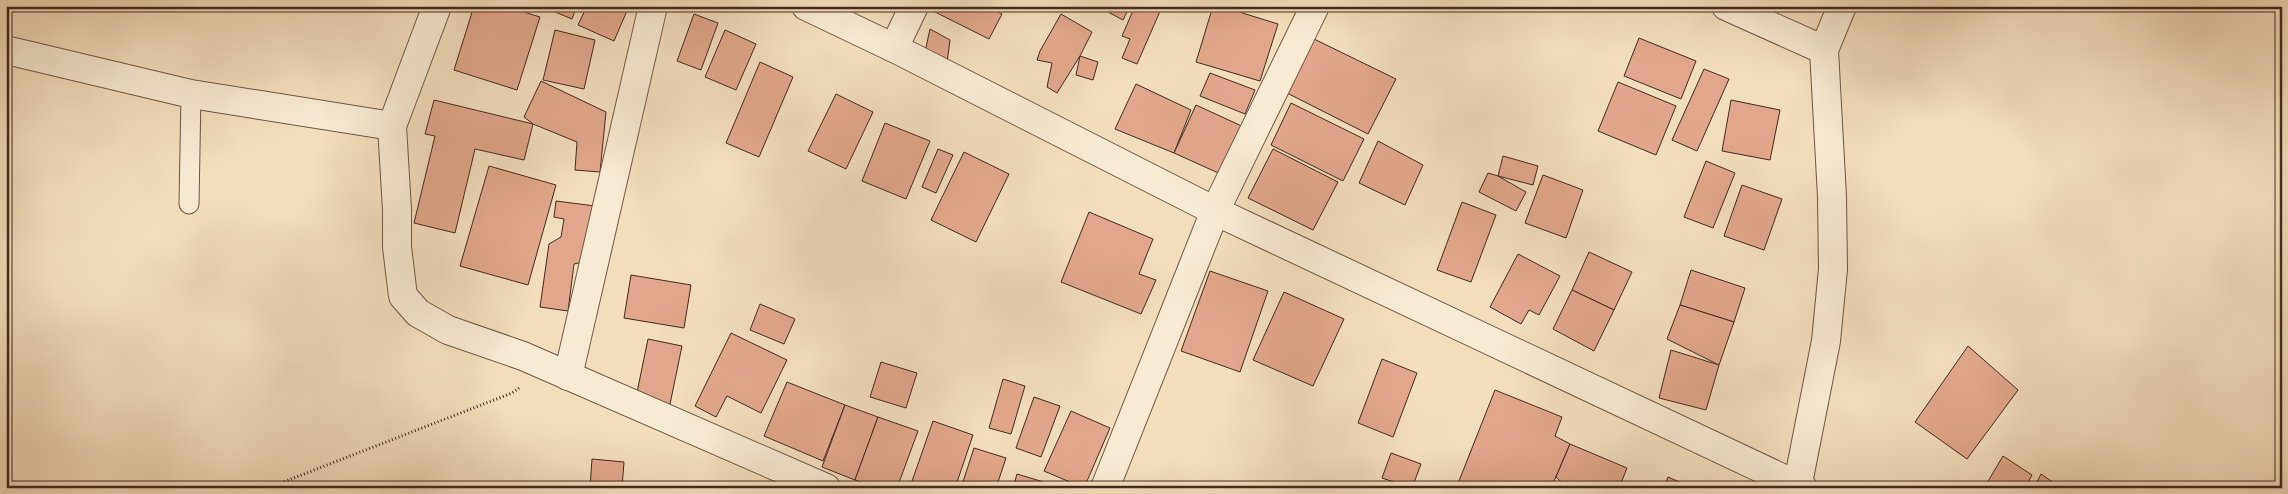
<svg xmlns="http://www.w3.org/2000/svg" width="2288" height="494" font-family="'IM FELL Double Pica',serif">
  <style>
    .building { fill: #e3a68c; stroke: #422a21 }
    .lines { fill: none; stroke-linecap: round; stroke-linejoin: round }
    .lane-casing { stroke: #6e5748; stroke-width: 21 }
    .street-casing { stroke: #6e5748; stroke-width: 30 }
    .path { stroke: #422a21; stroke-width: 3; stroke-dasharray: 1 2.5; stroke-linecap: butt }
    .lane { stroke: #f7ead4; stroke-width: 19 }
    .street { stroke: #f7ead4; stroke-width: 28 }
  </style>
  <rect width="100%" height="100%" fill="#f2debd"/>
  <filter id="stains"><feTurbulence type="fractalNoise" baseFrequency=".004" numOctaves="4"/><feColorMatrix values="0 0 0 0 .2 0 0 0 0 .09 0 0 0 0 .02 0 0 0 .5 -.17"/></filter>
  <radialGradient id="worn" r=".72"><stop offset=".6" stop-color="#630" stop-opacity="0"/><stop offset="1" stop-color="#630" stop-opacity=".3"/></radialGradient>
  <g class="building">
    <path d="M474,6H505L540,17L517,90L454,70Z"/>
    <path d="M549,6H577L572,19L548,9Z"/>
    <path d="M587,6H629L614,41L578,25Z"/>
    <path d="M933,6H986L1002,14L989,39L931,10Z"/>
    <path d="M1097,6H1130L1123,20Z"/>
    <path d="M1135,6H1154L1161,9L1137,64L1122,58L1130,39L1122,36Z"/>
    <path d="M1213,6H1220L1278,24L1260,81L1196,62Z"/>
    <path d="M694,14L718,23L701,70L677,61Z"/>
    <path d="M1061,14L1092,32L1080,56L1057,93L1047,87L1052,63L1037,60L1040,51Z"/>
    <path d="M930,29L950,40L947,63L925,52Z"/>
    <path d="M555,30L595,40L584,89L543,80Z"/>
    <path d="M725,30L756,44L736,90L705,77Z"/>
    <path d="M1639,38L1696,61L1681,99L1624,76Z"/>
    <path d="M1314,39L1396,79L1368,134L1287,93Z"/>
    <path d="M1080,56L1098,62L1093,80L1076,75Z"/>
    <path d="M760,62L793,77L759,157L726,143Z"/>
    <path d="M1704,69L1729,79L1697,151L1672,140Z"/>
    <path d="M1210,73L1255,90L1245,114L1200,96Z"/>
    <path d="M541,81L606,112L600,172L575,170L577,142L533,124L524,117Z"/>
    <path d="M1618,82L1676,106L1656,155L1598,131Z"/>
    <path d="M1136,84L1191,110L1174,153L1115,129Z"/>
    <path d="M836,94L873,112L846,169L808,151Z"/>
    <path d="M434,100L533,124L524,160L475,149L455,233L414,223L435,136L425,134Z"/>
    <path d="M1731,100L1780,110L1770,160L1722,151Z"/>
    <path d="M1291,103L1364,139L1343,181L1271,145Z"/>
    <path d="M1196,105L1246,128L1225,176L1174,153Z"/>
    <path d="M885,123L930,141L906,199L862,181Z"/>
    <path d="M1378,141L1423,165L1405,205L1359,183Z"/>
    <path d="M938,149L953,155L936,193L922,187Z"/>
    <path d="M1273,149L1338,182L1313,230L1248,198Z"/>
    <path d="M964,152L1009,174L976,242L931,220Z"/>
    <path d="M1503,156L1538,166L1533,185L1498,176Z"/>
    <path d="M1706,161L1735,173L1713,228L1684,217Z"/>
    <path d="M489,166L556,185L528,285L460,266Z"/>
    <path d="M1488,173L1498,176L1526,192L1516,211L1479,192Z"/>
    <path d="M1543,175L1583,190L1566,238L1525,223Z"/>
    <path d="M1742,185L1782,199L1764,250L1724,236Z"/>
    <path d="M556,201L595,206L587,261L574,264L568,311L540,307L549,244L561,237L564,219L554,217Z"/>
    <path d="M1462,202L1496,215L1471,282L1437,270Z"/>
    <path d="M1089,212L1153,239L1139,274L1156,280L1141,314L1061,282Z"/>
    <path d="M1589,252L1632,272L1614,310L1572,290Z"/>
    <path d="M1518,254L1560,276L1539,315L1529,310L1521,324L1490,307Z"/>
    <path d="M1691,270L1745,288L1734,322L1680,305Z"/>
    <path d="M1210,271L1268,291L1240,372L1181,351Z"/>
    <path d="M631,275L691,285L684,328L624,318Z"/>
    <path d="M1572,290L1614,310L1594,351L1553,329Z"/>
    <path d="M1284,292L1344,319L1313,386L1253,360Z"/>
    <path d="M760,304L795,319L784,344L750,330Z"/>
    <path d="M1680,305L1734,322L1719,365L1667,339Z"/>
    <path d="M731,333L787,360L761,413L727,396L716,417L695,406Z"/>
    <path d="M648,339L682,346L669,409L635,402Z"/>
    <path d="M1968,346L2018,390L1967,459L1915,422Z"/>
    <path d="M1671,350L1719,365L1706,410L1659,398Z"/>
    <path d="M1382,359L1417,373L1393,437L1358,423Z"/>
    <path d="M881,362L917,373L906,408L870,397Z"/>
    <path d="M1003,379L1025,386L1011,434L989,428Z"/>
    <path d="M787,382L845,405L823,461L764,436Z"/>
    <path d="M1495,390L1562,417L1555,436L1570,444L1551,488L1457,486Z"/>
    <path d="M1034,397L1060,406L1041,457L1016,448Z"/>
    <path d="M845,405L878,417L855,480L822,467Z"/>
    <path d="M1071,411L1110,428L1084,488L1044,471Z"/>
    <path d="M878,417L918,431L897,488H877L855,480Z"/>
    <path d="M933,421L973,435L955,488H912L911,484Z"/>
    <path d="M1570,444L1627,468L1619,488H1576L1562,483L1556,477Z"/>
    <path d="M974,448L1006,458L996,488H961Z"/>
    <path d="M1391,453L1421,464L1412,488L1382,478Z"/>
    <path d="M2003,456L2032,475L2025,488H1984Z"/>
    <path d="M592,459L624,462L622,488H590Z"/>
    <path d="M1017,474L1047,483L1046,488H1013Z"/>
    <path d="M2041,474L2061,488H2034Z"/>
    <path d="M1668,477L1693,488H1664Z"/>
  </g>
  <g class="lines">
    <g class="lane-casing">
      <path id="lane" d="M189,204L191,94"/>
    </g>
    <g class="street-casing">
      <g id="street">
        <path d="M437,6L392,126L397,210V247L403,296L418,313L448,330L523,356L826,488"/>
        <path d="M806,6L894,48L1215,211L1803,488"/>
        <path d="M1726,6L1824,50"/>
        <path d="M894,48L914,6"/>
        <path d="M6,50L191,94L392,126"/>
        <path d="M568,376L653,6"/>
        <path d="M1105,488L1215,211L1315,6"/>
        <path d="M1797,488L1826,341L1833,269L1832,197L1824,50L1842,6"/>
      </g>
    </g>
    <path class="path" d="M268,488L512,393L519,388"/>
    <use href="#lane" class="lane"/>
    <use href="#street" class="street"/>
  </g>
  <rect width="2288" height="494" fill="none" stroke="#f2debd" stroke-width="25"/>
  <rect x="8" y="8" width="2273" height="479" fill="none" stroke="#422a21" stroke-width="2.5"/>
  <rect x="12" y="12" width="2263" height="469" fill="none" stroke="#422a21"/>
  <rect width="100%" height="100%" filter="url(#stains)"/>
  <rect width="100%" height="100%" fill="url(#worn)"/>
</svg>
